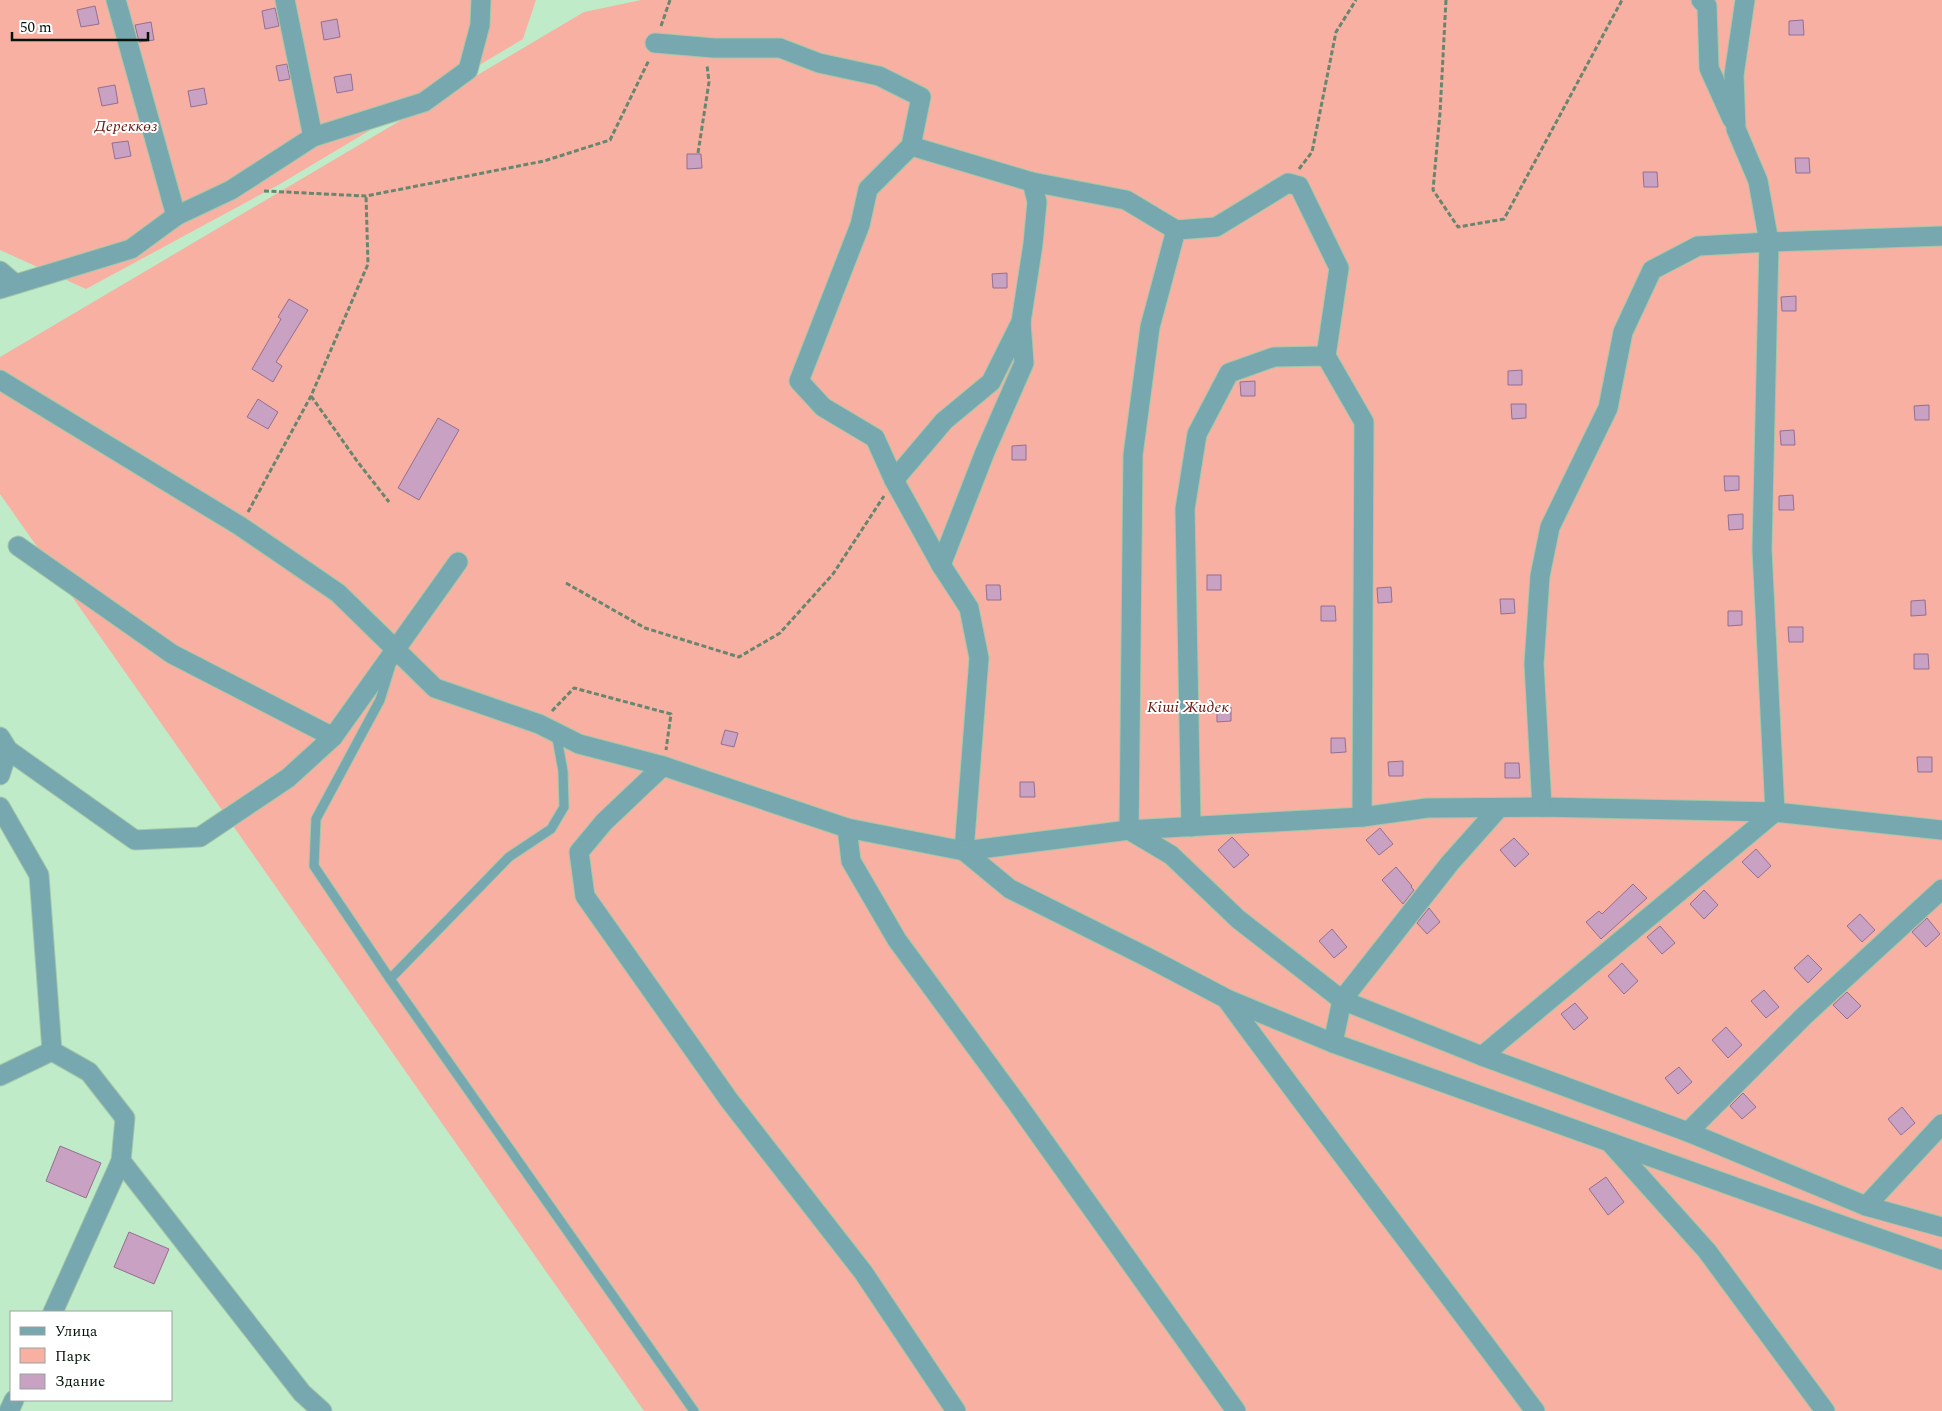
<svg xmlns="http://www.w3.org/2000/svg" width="1942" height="1411" font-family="Spectral,serif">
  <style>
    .green { fill: #f8b0a3 }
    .building { fill: #c8a1c3; stroke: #946f90 }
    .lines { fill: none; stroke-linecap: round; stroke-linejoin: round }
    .service-casing { stroke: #a2c8a9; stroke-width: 11 }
    .minor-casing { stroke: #a2c8a9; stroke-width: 21 }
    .path { stroke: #68866e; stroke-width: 3; stroke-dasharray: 5 2.5; stroke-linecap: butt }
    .service { stroke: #77a7af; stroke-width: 9 }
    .minor { stroke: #77a7af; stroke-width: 19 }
    .labels { text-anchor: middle; stroke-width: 4; stroke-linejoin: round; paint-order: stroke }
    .park-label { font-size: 16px; font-style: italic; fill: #68160d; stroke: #fff }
  </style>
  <rect width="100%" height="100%" fill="#c0ebc8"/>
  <g class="green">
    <path d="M0,0H536L523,39L280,184L86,289L0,250Z"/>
    <path d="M641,0H1942V1411H644L0,494V357L584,12Z"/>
  </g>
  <g class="building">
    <path d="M95,6L99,24L81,27L77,10Z"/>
    <path d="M275,8L279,26L265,29L262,11Z"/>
    <path d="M337,19L340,37L324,40L321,22Z"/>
    <path d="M1803,20L1804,35H1789V21Z"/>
    <path d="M151,22L154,40L139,42L135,25Z"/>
    <path d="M287,64L290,79L279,81L276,66Z"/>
    <path d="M351,74L353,90L337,93L334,77Z"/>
    <path d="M115,85L118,103L102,106L98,88Z"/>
    <path d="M204,88L207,104L191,107L188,91Z"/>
    <path d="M128,141L131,156L115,159L112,143Z"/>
    <path d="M687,154H701L702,168L687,169Z"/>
    <path d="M1795,158H1809L1810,173H1796Z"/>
    <path d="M1643,172H1657L1658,187H1644Z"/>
    <path d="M1007,273V288H993L992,274Z"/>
    <path d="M1796,296V311H1782L1781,297Z"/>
    <path d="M289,299L308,310L276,362L282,366L273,382L252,369L281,319L278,317Z"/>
    <path d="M1522,370V385H1508V371Z"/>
    <path d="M1255,381V396H1241L1240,382Z"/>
    <path d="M258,399L278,412L268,429L247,417Z"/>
    <path d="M1511,404H1526V418L1512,419Z"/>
    <path d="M1929,405V420H1915L1914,406Z"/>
    <path d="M438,418L459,430L419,500L398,488Z"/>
    <path d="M1794,430L1795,445H1781L1780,431Z"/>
    <path d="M1026,445V460H1012V446Z"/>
    <path d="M1724,476H1739V490L1725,491Z"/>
    <path d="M1793,495L1794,510H1779V496Z"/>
    <path d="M1743,514V529L1729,530L1728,515Z"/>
    <rect x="1207" y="575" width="14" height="15"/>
    <path d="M986,585H1000L1001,600H987Z"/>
    <path d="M1391,587L1392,602L1378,603L1377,588Z"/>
    <path d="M1500,599H1514L1515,613L1501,614Z"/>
    <path d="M1925,600L1926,615L1911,616V601Z"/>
    <path d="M1321,606H1335L1336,621H1321Z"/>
    <path d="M1728,611H1742V625L1728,626Z"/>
    <path d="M1788,627H1803V642H1789Z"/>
    <path d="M1914,654H1928L1929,669H1914Z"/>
    <path d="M1217,707H1231V721L1217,722Z"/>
    <path d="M725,730L738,733L734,747L721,744Z"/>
    <path d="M1331,738H1345L1346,752L1331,753Z"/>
    <path d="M1917,757H1932V772H1918Z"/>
    <path d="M1403,761V776H1389L1388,762Z"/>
    <path d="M1505,763H1519L1520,778H1505Z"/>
    <path d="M1020,782H1034L1035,797H1020Z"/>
    <path d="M1380,828L1393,844L1379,855L1366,840Z"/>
    <path d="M1232,837L1249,855L1234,868L1218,850Z"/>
    <path d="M1514,838L1529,854L1515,867L1500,850Z"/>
    <path d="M1756,849L1771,866L1758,878L1742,862Z"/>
    <path d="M1396,867L1412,886L1411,887L1414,890L1403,904L1382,880Z"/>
    <path d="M1633,884L1647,898L1601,939L1586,922L1599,911L1602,914Z"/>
    <path d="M1704,890L1718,905L1704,919L1690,904Z"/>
    <path d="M1429,908L1440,922L1427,934L1417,923Z"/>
    <path d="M1860,914L1875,930L1862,942L1847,926Z"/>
    <path d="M1927,918L1940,934L1926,947L1912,932Z"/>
    <path d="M1660,926L1675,943L1662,954L1647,937Z"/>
    <path d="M1332,929L1347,947L1334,958L1319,941Z"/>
    <path d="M1808,955L1822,969L1808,983L1794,968Z"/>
    <path d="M1622,963L1638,981L1624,994L1608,976Z"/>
    <path d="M1764,990L1779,1007L1766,1018L1751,1001Z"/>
    <path d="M1847,992L1861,1006L1847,1019L1833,1005Z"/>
    <path d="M1575,1003L1588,1018L1574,1030L1561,1014Z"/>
    <path d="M1726,1027L1742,1045L1728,1058L1712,1040Z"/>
    <path d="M1679,1067L1692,1082L1678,1094L1665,1078Z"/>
    <path d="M1743,1093L1756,1107L1742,1119L1730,1106Z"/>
    <path d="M1902,1107L1915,1123L1901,1135L1888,1119Z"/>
    <path d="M60,1146L101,1163L86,1198L46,1181Z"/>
    <path d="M1606,1177L1624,1202L1608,1215L1589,1189Z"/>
    <path d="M129,1232L169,1249L154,1284L114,1267Z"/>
  </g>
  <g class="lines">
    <g class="service-casing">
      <g id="service">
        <path d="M390,668L380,700L316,819L314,866L390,979L694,1411"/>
        <path d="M390,979L509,857L551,829L564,807L563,771L556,733"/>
      </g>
    </g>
    <g class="minor-casing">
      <g id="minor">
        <path d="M116,0L176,216"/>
        <path d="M285,0L313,137"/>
        <path d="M1701,0L1707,6L1709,68L1732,119"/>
        <path d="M655,43L714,48H780L819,63L879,76L921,97L911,146L868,189L860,225L799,381L823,407L875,438L894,480L941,565L969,608L979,658L964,851"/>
        <path d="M1032,182L1126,200L1176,230L1216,227L1288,183L1299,186L1339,268L1326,356"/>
        <path d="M1176,230L1150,327L1133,455L1129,830L1362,817L1427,808L1542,807L1775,812L1942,830"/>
        <path d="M0,271L14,283"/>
        <path d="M0,289L131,249L176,216L231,190L313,137L424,102L468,70L480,25L481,0"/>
        <path d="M0,380L240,526L338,593L435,688L539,724L579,744L663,766L847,828L964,851L1129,830L1171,855L1238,919L1342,1000L1482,1056L1688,1132L1866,1206L1942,1227"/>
        <path d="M894,480L944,421L991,382L1021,322L1033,244L1037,202L1032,182L911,146"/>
        <path d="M18,546L172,654L333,737"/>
        <path d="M941,565L985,452L1024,363L1021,322"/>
        <path d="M0,737L8,750L135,840L200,837L288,778L333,737L458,562"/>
        <path d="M663,766L604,822L579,852L585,896L729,1100L863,1272L956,1411"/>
        <path d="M0,775L8,750"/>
        <path d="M0,807L39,875L52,1051L89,1072L125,1118L121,1161L302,1393L322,1411"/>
        <path d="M1542,807L1534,664L1540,576L1550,527L1608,408L1623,332L1652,270L1698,246L1769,242L1942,236"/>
        <path d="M1191,827L1185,509L1197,434L1229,373L1274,357L1326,356L1364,422L1362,817"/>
        <path d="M847,828L851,861L897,940L1016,1102L1236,1411"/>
        <path d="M964,851L1010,889L1147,957L1227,999L1333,1043L1844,1226L1942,1260"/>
        <path d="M1227,1000C1328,1138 1433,1274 1535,1411"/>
        <path d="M1333,1043L1342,1000L1450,863L1499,808"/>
        <path d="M1482,1056L1775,812L1762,550L1769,242L1758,181L1736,129L1734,75L1745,0"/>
        <path d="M0,1076L52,1051"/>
        <path d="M1688,1132L1804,1016L1942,889"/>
        <path d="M1612,1145L1707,1251L1825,1411"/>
        <path d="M1866,1206L1942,1124"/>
        <path d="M53,1312L121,1161"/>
        <path d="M9,1411L14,1400"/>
      </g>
    </g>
    <g class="path">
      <path d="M1446,0L1440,113L1433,190L1458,227L1504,219L1622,0"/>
      <path d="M661,26L670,0"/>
      <path d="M698,153L709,82L707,65"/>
      <path d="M1299,169L1312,152L1336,32L1356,0"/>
      <path d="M264,191L366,196L544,161L610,140L649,60"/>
      <path d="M311,396L357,461L389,502"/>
      <path d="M248,512L311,396L368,264L366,196"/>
      <path d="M566,583L645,628L739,657L780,633L833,574L884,496"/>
      <path d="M552,711L574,688L671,714L666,750"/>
    </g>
    <use href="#service" class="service"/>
    <use href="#minor" class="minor"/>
  </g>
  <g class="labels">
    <g class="park-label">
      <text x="126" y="131">Дереккөз</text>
      <text x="1188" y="712">Кіші Жидек</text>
    </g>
  </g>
  <rect x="10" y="1311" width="162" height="90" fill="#ffffff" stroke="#9ba19c"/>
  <rect x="20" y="1327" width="25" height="8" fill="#77a7af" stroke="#9ba19c"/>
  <text x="55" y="1336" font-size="15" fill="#041308">Улица</text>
  <rect x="20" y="1348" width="25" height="15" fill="#f8b0a3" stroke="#9ba19c"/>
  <text x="55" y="1361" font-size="15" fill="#041308">Парк</text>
  <rect x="20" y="1374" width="25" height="15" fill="#c8a1c3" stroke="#9ba19c"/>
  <text x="55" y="1386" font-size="15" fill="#041308">Здание</text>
  <path d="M12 32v8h136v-8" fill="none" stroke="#041308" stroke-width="2.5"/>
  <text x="20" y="32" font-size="15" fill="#041308" stroke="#ffffff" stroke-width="4" paint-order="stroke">50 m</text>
</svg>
